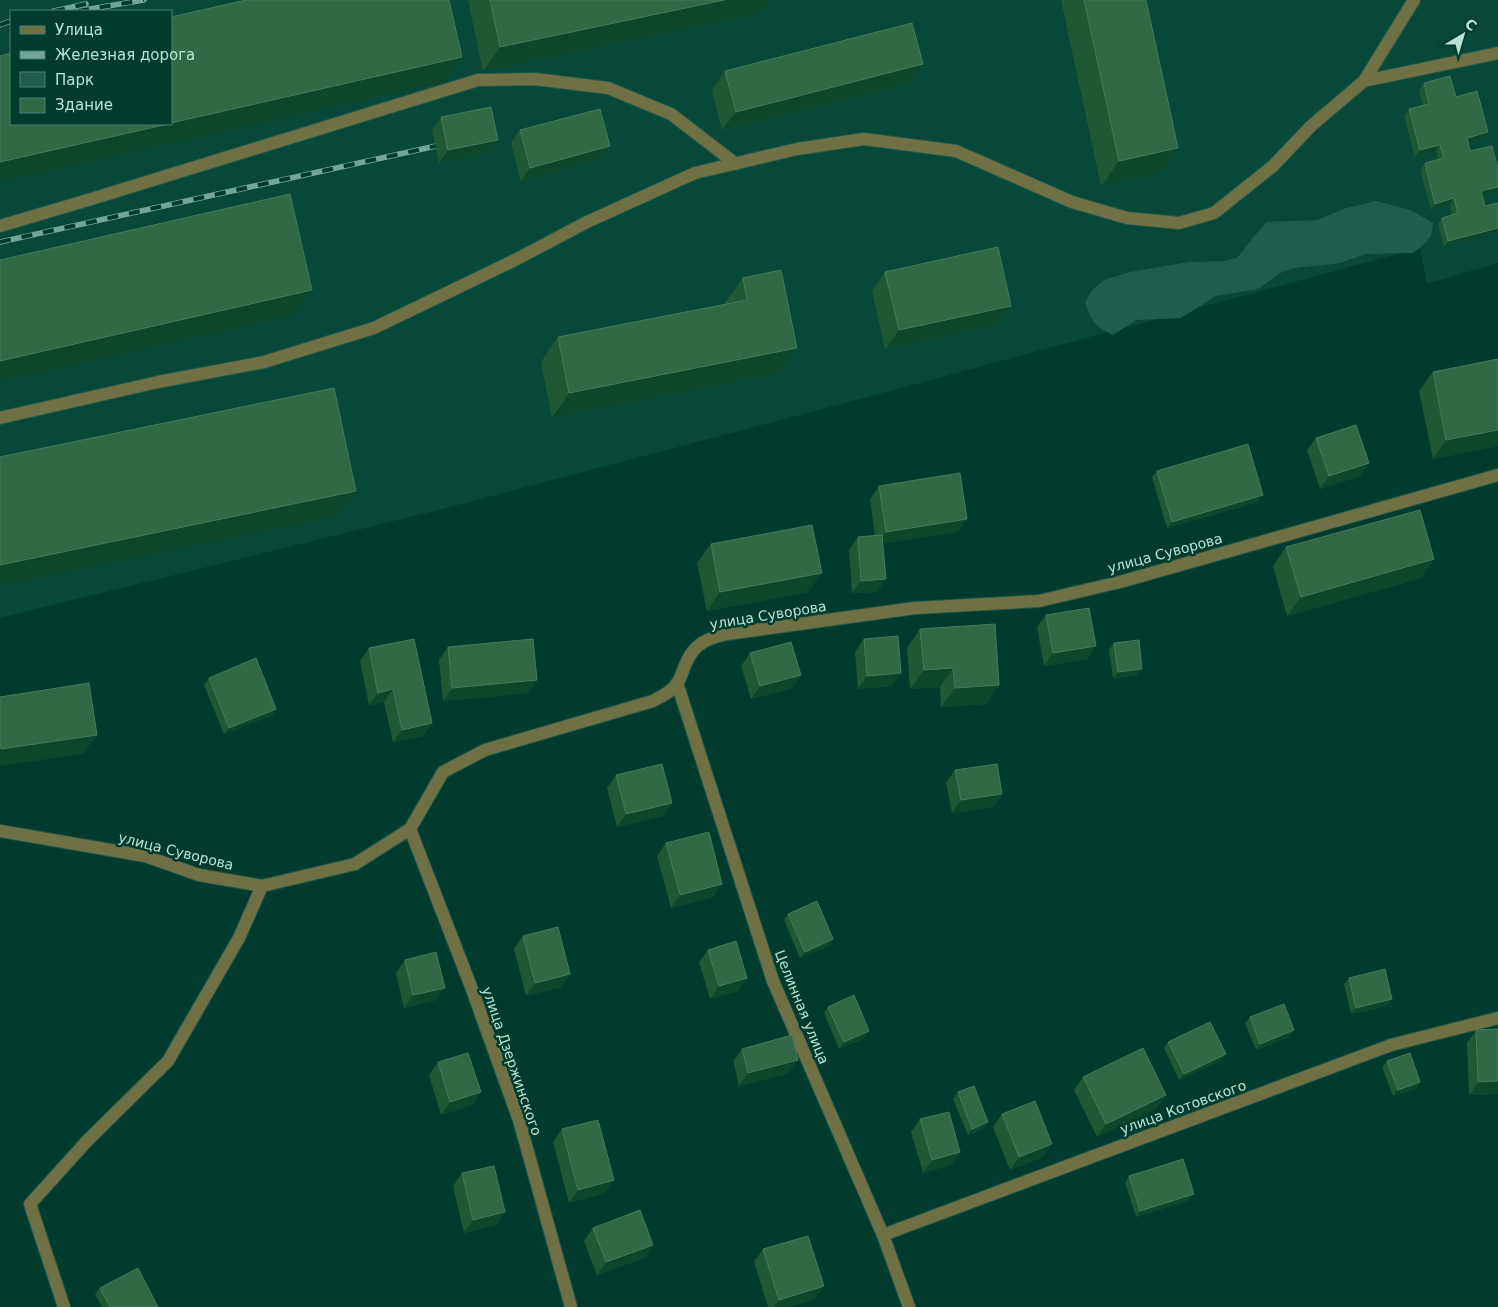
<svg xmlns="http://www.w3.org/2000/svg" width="1498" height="1307" font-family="'DejaVu Sans',sans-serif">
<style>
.built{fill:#074839;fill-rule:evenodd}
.green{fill:#215d4c}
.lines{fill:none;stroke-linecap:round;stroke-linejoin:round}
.minor-casing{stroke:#21594b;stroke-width:14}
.minor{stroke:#6f7144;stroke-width:12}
.rail-casing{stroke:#73a696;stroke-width:5.5}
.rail{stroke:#003b2d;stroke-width:4;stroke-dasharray:11;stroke-linecap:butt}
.wall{fill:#205835}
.shaded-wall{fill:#0d462b}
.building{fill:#316846;stroke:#467b5c}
.labels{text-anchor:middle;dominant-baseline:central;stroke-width:5;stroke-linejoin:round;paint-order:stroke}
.street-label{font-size:14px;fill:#b7e4d3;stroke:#003b2d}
</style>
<rect width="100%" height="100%" fill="#003b2d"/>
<path class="built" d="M0,0H1498V263L1427,284L1420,248L853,401L439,510L0,618ZM11,11H171V124H11Z"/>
<path class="green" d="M1376,201L1410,210L1433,223L1431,236L1420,248L1413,253L1366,254L1340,263L1295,268L1282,272L1258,289L1216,296L1181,318L1136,320L1113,335C1094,326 1092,322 1085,302L1093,289L1104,280L1130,272L1189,262L1224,261L1237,258L1266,222L1317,220L1346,208Z"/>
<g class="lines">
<g class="minor-casing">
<g id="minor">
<path d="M1364,81L1414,0"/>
<path d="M0,226L88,200L478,80L535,79L608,88L671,114L736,164"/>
<path d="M0,418L158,382L264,362L374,328L513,261L587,222L695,173L797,149L864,139L956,151L1072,202L1127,218L1179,223L1214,213L1273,166L1311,126L1364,81L1498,53"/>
<path d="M677,683L773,981L883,1235L909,1307"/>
<path d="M410,829L470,984L519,1120L571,1307"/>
<path d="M0,831L145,856L199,875L262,886L355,864L410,829L443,772L485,750L653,701C662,696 672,692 678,682C682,676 683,668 687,661C695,643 709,638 727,634L915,608L1039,601L1120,582L1498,475"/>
<path d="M883,1235L1391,1045L1498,1018"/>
<path d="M64,1307L30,1204L87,1141L168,1061L239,938L262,886"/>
</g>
</g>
<use href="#minor" class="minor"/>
<g class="rail-casing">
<g id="rail">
<path d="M54,11L86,4"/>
<path d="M78,11L144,0"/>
<path d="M0,25L11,21"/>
<path d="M0,242L436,146"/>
</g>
</g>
<use href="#rail" class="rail"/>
</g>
<g class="wall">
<path d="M468,0H769L759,14L483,71Z"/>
<path d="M1061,0H1146L1178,148L1161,173L1101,186Z"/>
<path d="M923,64L910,83L722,130L712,90L725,71Z"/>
<path d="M1424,83L1456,97L1483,139L1468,143L1470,151L1498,169V192L1482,196L1444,247L1438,224L1442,218L1452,215L1450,205L1431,210L1420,170L1425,163L1438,160L1436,151L1415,157L1404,116L1409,109L1423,106L1419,90Z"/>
<path d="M441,117L498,140L489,153L439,163L432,130Z"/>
<path d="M520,130L601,159L521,181L511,143Z"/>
<path d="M885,272L1011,306L997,325L885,349L872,291Z"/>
<path d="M743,278L780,373L552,418L541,362L558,337L726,304L725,303Z"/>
<path d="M1433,372L1498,446L1433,459L1419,391Z"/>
<path d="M1316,438L1369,463L1360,476L1320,489L1307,450Z"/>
<path d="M1157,471L1258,502L1167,528L1152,477Z"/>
<path d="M879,486L958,532L883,543L877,592L852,593L849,550L858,537L875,536L870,499Z"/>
<path d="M711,544L808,592L707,611L697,563Z"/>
<path d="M1286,547L1421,578L1287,616L1273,566Z"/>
<path d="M1046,615L1087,659L1044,666L1037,627Z"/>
<path d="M920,629L999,685L986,704L941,707L940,687L910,689L907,648Z"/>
<path d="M864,639L892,686L858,689L855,652Z"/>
<path d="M1114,643L1138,675L1113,678L1109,650Z"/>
<path d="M448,647L537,680L528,693L443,701L439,660Z"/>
<path d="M369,648L432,723L423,736L393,742L384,702L369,705L360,661Z"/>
<path d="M750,653L801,675L792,688L751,699L741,666Z"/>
<path d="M209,678L276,709L272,715L224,734L204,685Z"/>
<path d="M955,770L1002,794L993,807L952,813L946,783Z"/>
<path d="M616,775L663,816L617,827L607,788Z"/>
<path d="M666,843L722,884L713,897L671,908L657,856Z"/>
<path d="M788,914L833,939L829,946L800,958L784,920Z"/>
<path d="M523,936L570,974L561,987L526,996L514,949Z"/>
<path d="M708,950L747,978L738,991L710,999L699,962Z"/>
<path d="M405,960L436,1000L404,1008L396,973Z"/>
<path d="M1349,978L1392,999L1387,1006L1351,1014L1344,984Z"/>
<path d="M828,1007L869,1031L865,1038L839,1049L824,1013Z"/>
<path d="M1250,1017L1290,1037L1256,1050L1245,1023Z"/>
<path d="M1498,1029V1094L1469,1095L1467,1043L1476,1030Z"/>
<path d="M1168,1042L1221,1060L1179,1080L1164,1048Z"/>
<path d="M742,1049L789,1073L739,1086L733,1061Z"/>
<path d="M1387,1061L1420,1082L1416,1089L1393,1096L1382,1067Z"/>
<path d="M438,1062L472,1105L441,1115L429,1075Z"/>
<path d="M1083,1077L1157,1108L1097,1137L1074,1090Z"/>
<path d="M958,1092L984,1128L968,1135L953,1099Z"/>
<path d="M1002,1114L1043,1157L1010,1170L993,1127Z"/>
<path d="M920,1119L960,1152L951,1165L923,1173L911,1132Z"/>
<path d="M562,1129L614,1180L605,1193L569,1203L553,1142Z"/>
<path d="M462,1173L505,1212L496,1225L464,1233L453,1186Z"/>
<path d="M1129,1176L1190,1200L1136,1217L1125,1183Z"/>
<path d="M593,1228L653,1245L644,1258L597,1275L584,1241Z"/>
<path d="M763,1249L815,1299L789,1307H768L754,1262Z"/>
<path d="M100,1288L158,1307H102L95,1294Z"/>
</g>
<g class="shaded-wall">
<path d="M724,0H769L759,14L483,71L500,47Z"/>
<path d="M462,57L445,82L0,182V162L168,124H171V123Z"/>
<path d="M923,64L910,83L722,130L736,112Z"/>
<path d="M1488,132L1483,139L1462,144L1467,138Z"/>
<path d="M498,140L489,153L439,163L448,150Z"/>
<path d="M1440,145L1436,151L1415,157L1420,150Z"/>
<path d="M610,146L601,159L521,181L530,168Z"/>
<path d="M1178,148L1161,173L1101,186L1119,161Z"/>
<path d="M1498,187V192L1476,198L1481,191Z"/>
<path d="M1454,198L1450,205L1431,210L1435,204Z"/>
<path d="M1498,228V233L1444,247L1448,241Z"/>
<path d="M312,290L295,315L0,382V361Z"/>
<path d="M1011,306L997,325L885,349L899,330Z"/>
<path d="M797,348L780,373L552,418L569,393Z"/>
<path d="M1498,430V446L1433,459L1446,440Z"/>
<path d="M1369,463L1360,476L1320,489L1329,476Z"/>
<path d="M356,491L339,516L0,586V565Z"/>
<path d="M1263,495L1258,502L1167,528L1172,522Z"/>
<path d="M967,519L958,532L877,544L886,532Z"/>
<path d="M1434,559L1421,578L1287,616L1301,597Z"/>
<path d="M822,573L808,592L707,611L720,592Z"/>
<path d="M886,579L877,592L852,593L861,581Z"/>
<path d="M1096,646L1087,659L1044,666L1053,653Z"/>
<path d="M953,668L940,687L910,689L924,670Z"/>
<path d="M1142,669L1138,675L1113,678L1118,672Z"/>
<path d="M901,673L892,686L858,689L867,676Z"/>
<path d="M801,675L792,688L751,699L760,686Z"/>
<path d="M537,680L528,693L443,701L452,688Z"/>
<path d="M999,685L986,704L941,707L955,688Z"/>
<path d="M393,689L384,702L369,705L378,693Z"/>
<path d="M276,709L272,715L224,734L229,728Z"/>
<path d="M432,723L423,736L393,742L402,730Z"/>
<path d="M97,735L83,754L0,766V751L1,749Z"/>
<path d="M1002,794L993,807L952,813L961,800Z"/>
<path d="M672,803L663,816L617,827L626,814Z"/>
<path d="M722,884L713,897L671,908L680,895Z"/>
<path d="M833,939L829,946L800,958L805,952Z"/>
<path d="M570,974L561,987L526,996L535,983Z"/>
<path d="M747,978L738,991L710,999L719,986Z"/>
<path d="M445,988L436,1000L404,1008L413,995Z"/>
<path d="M1392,999L1387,1006L1351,1014L1356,1008Z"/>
<path d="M1294,1030L1290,1037L1256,1050L1260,1044Z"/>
<path d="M869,1031L865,1038L839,1049L844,1042Z"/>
<path d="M1226,1054L1221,1060L1179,1080L1184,1074Z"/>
<path d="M798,1060L789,1073L739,1086L748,1073Z"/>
<path d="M1498,1081V1094L1469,1095L1478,1082Z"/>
<path d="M1420,1082L1416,1089L1393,1096L1398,1090Z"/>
<path d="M481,1092L472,1105L441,1115L450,1102Z"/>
<path d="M1166,1095L1157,1108L1097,1137L1106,1124Z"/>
<path d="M988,1122L984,1128L968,1135L972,1129Z"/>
<path d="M1052,1144L1043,1157L1010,1170L1019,1157Z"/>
<path d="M960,1152L951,1165L923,1173L932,1160Z"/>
<path d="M614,1180L605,1193L569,1203L578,1190Z"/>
<path d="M1194,1194L1190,1200L1136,1217L1140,1211Z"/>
<path d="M505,1212L496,1225L464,1233L473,1220Z"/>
<path d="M653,1245L644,1258L597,1275L606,1262Z"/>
<path d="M824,1286L815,1299L789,1307H774L779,1300Z"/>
</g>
<g class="building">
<path d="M246,0H449L462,57L171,123V17Z"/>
<path d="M490,0H724L500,47Z"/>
<path d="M1084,0H1146L1178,148L1119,161Z"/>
<path d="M912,23L923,64L736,112L725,71Z"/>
<path d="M11,53V124H168L0,162V56Z"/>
<path d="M1450,76L1456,97L1477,91L1488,132L1467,138L1470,151L1492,146L1498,169V187L1481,191L1485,206L1498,203V228L1448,241L1442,218L1458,213L1454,198L1435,204L1425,163L1444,158L1440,145L1420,150L1409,109L1429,104L1424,83Z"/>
<path d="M491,107L498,140L448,150L441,117Z"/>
<path d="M600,109L610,146L530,168L520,130Z"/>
<path d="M290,194L312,290L0,361V260Z"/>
<path d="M998,247L1011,306L899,330L885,272Z"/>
<path d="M781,270L797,348L569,393L558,337L747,300L743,278Z"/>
<path d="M1498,359V430L1446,440L1433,372Z"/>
<path d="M334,388L356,491L0,565V457Z"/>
<path d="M1356,425L1369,463L1329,476L1316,438Z"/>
<path d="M1248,444L1263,495L1172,522L1157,471Z"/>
<path d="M960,473L967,519L886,532L879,486Z"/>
<path d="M1420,510L1434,559L1301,597L1286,547Z"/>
<path d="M812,525L822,573L720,592L711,544Z"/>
<path d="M882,535L886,579L861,581L858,537Z"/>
<path d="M1089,608L1096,646L1053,653L1046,615Z"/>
<path d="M995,624L999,685L955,688L953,668L924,670L920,629Z"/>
<path d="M898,636L901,673L867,676L864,639Z"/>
<path d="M414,639L432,723L402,730L393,689L378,693L369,648Z"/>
<path d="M533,639L537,680L452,688L448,647Z"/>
<path d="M1139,640L1142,669L1118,672L1114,643Z"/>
<path d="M791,642L801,675L760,686L750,653Z"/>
<path d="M256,658L276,709L229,728L209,678Z"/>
<path d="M89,683L97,735L1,749L0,739V697Z"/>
<path d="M662,764L672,803L626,814L616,775Z"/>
<path d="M997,764L1002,794L961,800L955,770Z"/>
<path d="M709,832L722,884L680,895L666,843Z"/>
<path d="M817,901L833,939L805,952L788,914Z"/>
<path d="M558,927L570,974L535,983L523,936Z"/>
<path d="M736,941L747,978L719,986L708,950Z"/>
<path d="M436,952L445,988L413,995L405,960Z"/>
<path d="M1385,969L1392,999L1356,1008L1349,978Z"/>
<path d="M854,995L869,1031L844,1042L828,1007Z"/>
<path d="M1284,1004L1294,1030L1260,1044L1250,1017Z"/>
<path d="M1210,1022L1226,1054L1184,1074L1168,1042Z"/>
<path d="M1498,1029V1081L1478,1082L1476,1030Z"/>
<path d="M792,1035L798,1060L748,1073L742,1049Z"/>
<path d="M1143,1048L1166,1095L1106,1124L1083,1077Z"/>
<path d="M468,1053L481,1092L450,1102L438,1062Z"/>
<path d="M1410,1053L1420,1082L1398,1090L1387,1061Z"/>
<path d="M974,1086L988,1122L972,1129L958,1092Z"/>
<path d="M1035,1101L1052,1144L1019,1157L1002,1114Z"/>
<path d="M949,1112L960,1152L932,1160L920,1119Z"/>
<path d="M598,1120L614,1180L578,1190L562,1129Z"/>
<path d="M1183,1159L1194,1194L1140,1211L1129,1176Z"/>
<path d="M494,1166L505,1212L473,1220L462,1173Z"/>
<path d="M640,1210L653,1245L606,1262L593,1228Z"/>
<path d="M808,1236L824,1286L779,1300L763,1249Z"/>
<path d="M138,1268L158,1307H110L100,1288Z"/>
</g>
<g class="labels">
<g class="street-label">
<text transform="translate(1165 553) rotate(-15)">улица Суворова</text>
<text transform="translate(768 615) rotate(-9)">улица Суворова</text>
<text transform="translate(176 851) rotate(14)">улица Суворова</text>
<text transform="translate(802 1007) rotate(68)">Целинная улица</text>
<text transform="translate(512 1061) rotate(71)">улица Дзержинского</text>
<text transform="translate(1183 1107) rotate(-20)">улица Котовского</text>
</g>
</g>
<rect x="10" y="10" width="162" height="115" fill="#003b2d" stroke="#497f6f"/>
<rect x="20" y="26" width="25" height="8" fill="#6f7144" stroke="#497f6f"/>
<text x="55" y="35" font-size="15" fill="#b7e4d3">Улица</text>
<rect x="20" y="51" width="25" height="8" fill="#73a696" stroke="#497f6f"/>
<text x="55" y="60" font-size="15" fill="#b7e4d3">Железная дорога</text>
<rect x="20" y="72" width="25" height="15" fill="#215d4c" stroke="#497f6f"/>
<text x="55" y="85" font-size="15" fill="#b7e4d3">Парк</text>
<rect x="20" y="98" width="25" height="15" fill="#316846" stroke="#497f6f"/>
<text x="55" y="110" font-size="15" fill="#b7e4d3">Здание</text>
<g transform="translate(1463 35) rotate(38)" stroke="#003b2d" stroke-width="4" paint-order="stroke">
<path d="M0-4L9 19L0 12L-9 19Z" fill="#b7e4d3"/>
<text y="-8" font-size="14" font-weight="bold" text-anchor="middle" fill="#b7e4d3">С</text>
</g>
</svg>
